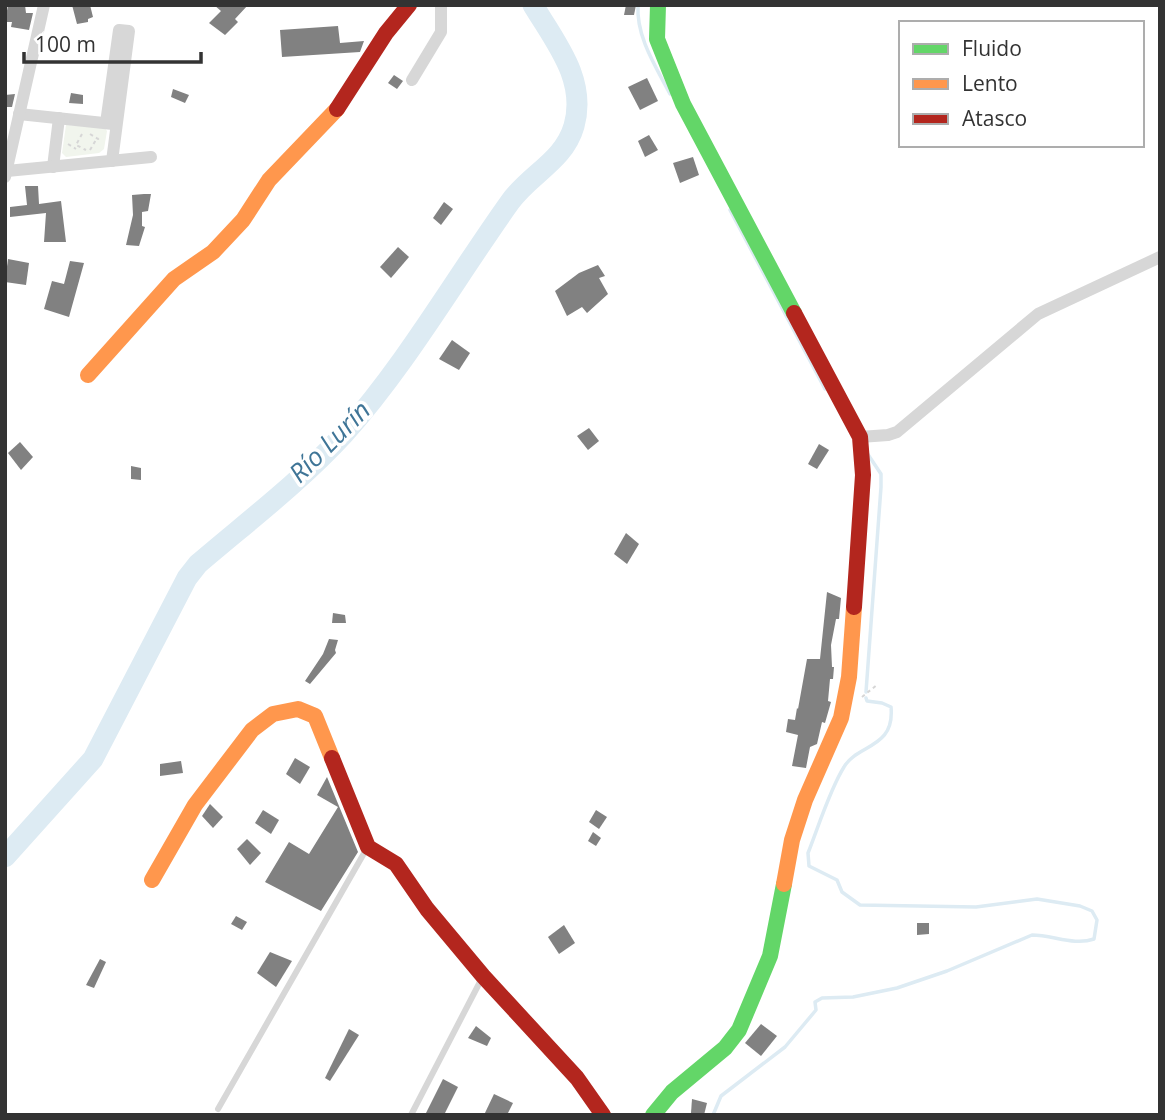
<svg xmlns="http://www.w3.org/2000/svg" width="1165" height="1120" font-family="'Open Sans',sans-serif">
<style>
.green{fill:#f1f5ed}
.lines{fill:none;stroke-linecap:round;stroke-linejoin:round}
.stream{stroke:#ddebf3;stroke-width:3.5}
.river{stroke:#ddebf3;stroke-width:21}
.building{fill:#818181}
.path{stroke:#d6d6d6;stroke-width:2;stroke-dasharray:3.5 3.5;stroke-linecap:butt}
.lane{stroke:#d7d7d7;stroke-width:6}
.street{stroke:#d7d7d7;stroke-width:12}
.fast{stroke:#63d668;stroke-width:16}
.slow{stroke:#ff974d;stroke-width:16}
.jam{stroke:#b3261e;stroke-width:16}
.labels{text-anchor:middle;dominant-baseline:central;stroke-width:7;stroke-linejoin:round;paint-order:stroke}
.water-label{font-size:26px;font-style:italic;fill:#3f7597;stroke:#fff}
</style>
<rect width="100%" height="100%" fill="#fff"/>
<path class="green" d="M66,125L104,127L107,131L104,149L99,153L66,157L62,153Z"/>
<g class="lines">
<g class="stream">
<path d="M638,5C636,37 656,67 670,94"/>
<path d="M730,210L825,389"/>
<path d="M866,692L881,487V474L867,453"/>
<path d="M713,1115L721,1096L785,1047L816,1010L815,1002L822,998L853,997L897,988L947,971L1032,935C1053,935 1074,946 1094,939L1097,920L1092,911L1080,906L1037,899L976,907L860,905L842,892L837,880L809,866L808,853C818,828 830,789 844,767C857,744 895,749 891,707L882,703L867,701L866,698"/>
</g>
<path class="river" d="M5,857L93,759L187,578L198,564C247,522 300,482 344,434C407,363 455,279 510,202C530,174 564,161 574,126C587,80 556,43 533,5"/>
</g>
<g class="building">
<path d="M8,5H25L26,13H33L29,30L11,27L12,22H5Z"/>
<path d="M72,5H90L93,17L88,19V22L77,24Z"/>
<path d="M214,5H248L235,19L238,22L225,35L209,23L221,11Z"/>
<path d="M626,5H636L634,15H624Z"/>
<path d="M338,26L340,43L364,41L360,52L282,57L280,30Z"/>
<path d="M394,75L403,81L397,89L388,83Z"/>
<path d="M647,78L658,101L640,110L628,87Z"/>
<path d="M173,89L189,95L185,103L171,97Z"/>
<path d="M71,93L83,95V104L69,103Z"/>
<path d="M15,94L12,107H5V95Z"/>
<path d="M649,135L658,150L645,157L638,141Z"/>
<path d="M693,157L699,175L680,183L673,163Z"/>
<path d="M25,186H38L39,204L61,201L66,242H44L46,213L10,217V207L27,205Z"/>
<path d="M144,194H151L148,211L142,212V226L145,227L139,246L126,245L133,215L132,195Z"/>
<path d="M444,202L453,209L441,225L433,218Z"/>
<path d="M398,247L409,257L391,278L380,267Z"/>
<path d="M8,259L29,263L26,285L5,282Z"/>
<path d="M70,261L84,263L69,317L44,309L52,281L64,284Z"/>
<path d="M598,265L605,276L599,278L608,294L587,313L582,307L567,316L555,291L579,273Z"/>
<path d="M452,340L470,353L459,370L439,359Z"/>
<path d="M589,428L599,441L588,450L577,436Z"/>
<path d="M20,442L33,457L21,470L8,453Z"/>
<path d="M819,444L829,450L817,469L808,464Z"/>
<path d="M131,466L141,468V480L131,479Z"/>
<path d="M626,533L639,544L627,564L614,554Z"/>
<path d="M827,592L841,598L839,619H836L831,645L832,667H834L833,679H830L828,701L831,702L825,723L822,722L817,744L810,747L806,768L792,766L798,735L786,732L788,719L795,720L797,708L798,709L807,659H820Z"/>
<path d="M333,613L345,615L346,623H332Z"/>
<path d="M329,639L338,640L335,650L336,653L310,684L305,681L323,654Z"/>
<path d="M295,758L310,767L300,784L286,774Z"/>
<path d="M181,761L183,773L160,776V764Z"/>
<path d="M327,777L358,852L321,911L265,882L289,842L309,854L338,807L317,795Z"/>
<path d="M210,804L223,817L213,828L202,816Z"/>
<path d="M263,810L279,820L271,834L255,823Z"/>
<path d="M596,810L607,817L599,829L589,822Z"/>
<path d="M593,832L601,838L596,846L588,841Z"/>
<path d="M247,839L261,853L250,865L237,849Z"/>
<path d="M236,916L247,922L242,930L231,924Z"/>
<path d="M917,923H929V934L917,935Z"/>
<path d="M564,925L575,943L559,954L548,937Z"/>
<path d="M270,952L292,961L276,987L257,973Z"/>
<path d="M100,959L106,962L94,988L86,985Z"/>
<path d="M761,1024L777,1036L761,1056L745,1043Z"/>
<path d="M476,1026L491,1038L487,1046L468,1038Z"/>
<path d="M349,1029L359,1035L330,1081L325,1078Z"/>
<path d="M443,1079L458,1087L444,1115H425Z"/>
<path d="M494,1094L513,1103L507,1115H484Z"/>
<path d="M692,1099L707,1103L704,1115L691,1113Z"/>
</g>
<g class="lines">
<g class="path">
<path d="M82,134L76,145L86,150"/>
<path d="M90,134L98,139L100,137"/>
<path d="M68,144L76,149"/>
<path d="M90,150L97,138"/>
<path d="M862,697L878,684"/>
</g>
<g class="lane">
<path d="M218,1109L367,848"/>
<path d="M411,1115L482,978"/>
</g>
<g class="street">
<path d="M412,80L441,32V5"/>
<path d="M19,114L113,124"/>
<path d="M106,123L119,30L129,31L112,161"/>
<path d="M53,167L59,118"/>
<path d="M7,171L151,157"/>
<path d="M5,177L44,5"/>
<path d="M860,437L888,435L897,432L1038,314L1160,257"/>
</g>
<g class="fast">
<path d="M658,5L657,39L683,104L794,313"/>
<path d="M653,1115L672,1092L725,1048L739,1030L770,956L784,884"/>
</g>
<g class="slow">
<path d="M88,375L174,279L213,252L243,220L269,180L337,109"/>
<path d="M152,880L195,805L252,730L273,714L298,709L315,716L332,758"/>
<path d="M784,884L792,840L805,800L841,718L849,677L854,607"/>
</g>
<g class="jam">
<path d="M337,109L386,33L409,5"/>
<path d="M794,313L860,437L863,475L854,607"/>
<path d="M332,758L368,847L396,864L427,909L483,976L577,1078L603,1115"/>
</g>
</g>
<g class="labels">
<g class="water-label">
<text transform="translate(329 441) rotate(-45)">Río Lurín</text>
</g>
</g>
<rect width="1165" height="1120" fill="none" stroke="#333333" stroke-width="14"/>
<rect x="899" y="21" width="245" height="126" fill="#ffffff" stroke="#adadad" stroke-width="2"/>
<rect x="913" y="44" width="35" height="10" fill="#63d668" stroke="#adadad" stroke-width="2"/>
<text x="962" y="56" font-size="21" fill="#333333">Fluido</text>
<rect x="913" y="79" width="35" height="10" fill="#ff974d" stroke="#adadad" stroke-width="2"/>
<text x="962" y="91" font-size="21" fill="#333333">Lento</text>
<rect x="913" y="114" width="35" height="10" fill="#b3261e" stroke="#adadad" stroke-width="2"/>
<text x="962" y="126" font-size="21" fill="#333333">Atasco</text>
<path d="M24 52v10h177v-10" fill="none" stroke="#333333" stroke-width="3.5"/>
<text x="35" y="52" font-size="21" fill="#333333" stroke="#ffffff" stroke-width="5" paint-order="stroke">100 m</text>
</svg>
